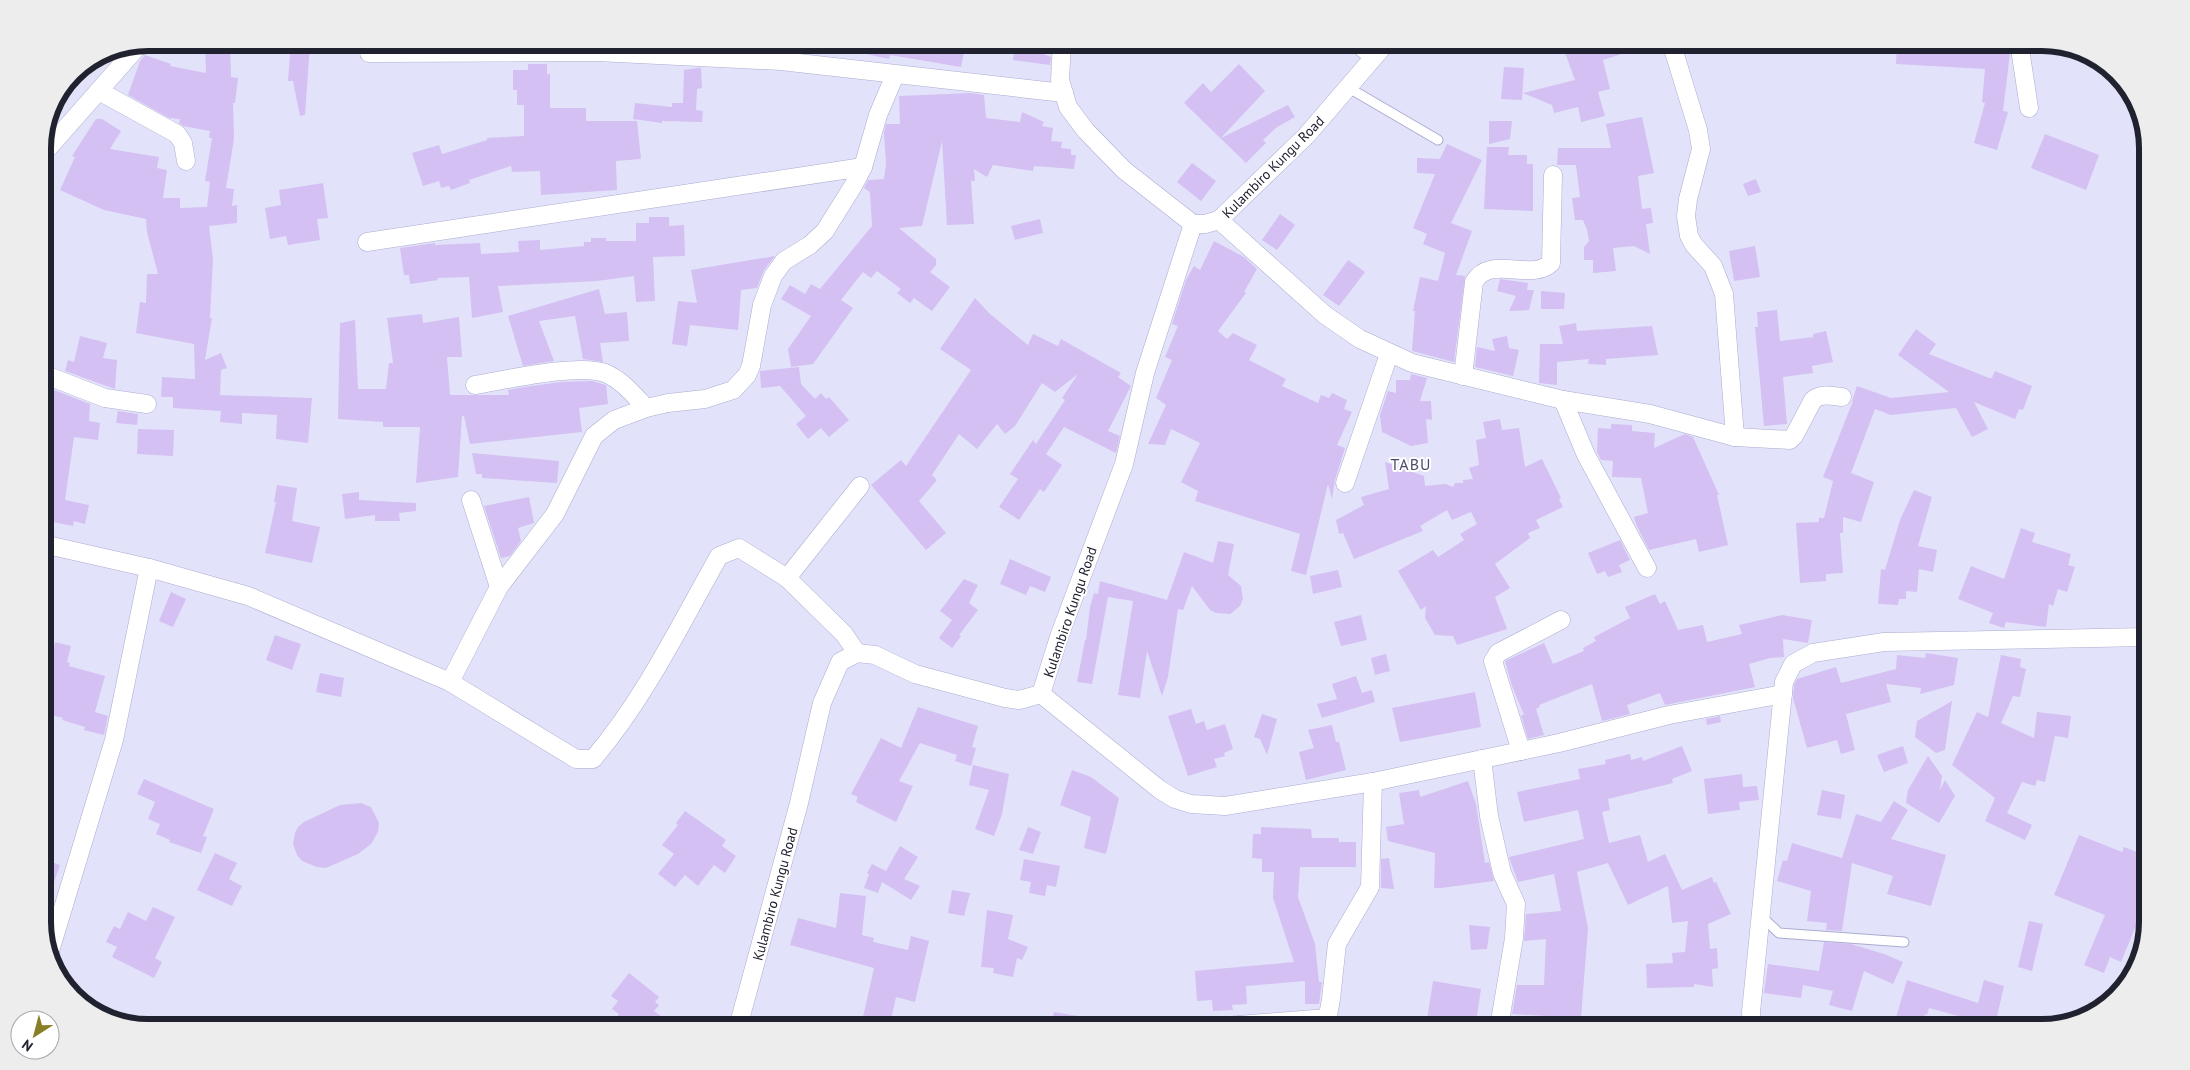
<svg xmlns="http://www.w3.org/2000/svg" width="2190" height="1070" font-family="'PT Sans',sans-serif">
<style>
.building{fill:#d4c0f2}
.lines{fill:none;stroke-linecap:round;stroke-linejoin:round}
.service-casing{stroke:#abacd0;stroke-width:11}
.minor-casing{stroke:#abacd0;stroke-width:19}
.service{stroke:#fff;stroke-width:9}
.minor{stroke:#fff;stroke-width:18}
.labels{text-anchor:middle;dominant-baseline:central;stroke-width:4;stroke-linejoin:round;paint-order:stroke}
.street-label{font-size:14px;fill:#21222f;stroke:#fff}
.quarter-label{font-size:16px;letter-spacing:1px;fill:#4b4c6b;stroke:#fff}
.rim{fill:none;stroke:#21222f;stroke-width:6}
</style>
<rect width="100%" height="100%" fill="#e2e3fa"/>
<g class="building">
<path d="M205,42H230L231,77L238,78L235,103H233L234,139L226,188L234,189L232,206L237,205V223L209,226L213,259L210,318H212L205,360L221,353L227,368L221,370L220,395L312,398L308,443L276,439L277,415L242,413V424L220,422L221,411L173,408V397H161L162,377L195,379L194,344L136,333L140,302L146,303L147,274H158L147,232L146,219L104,210L60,190L75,157L72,156L96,119H102L121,131L110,149L159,157L157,168L167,170L163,198H180V208L207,207L210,182L205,181L212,138H209L210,131L183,126L179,123L180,119L169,118L128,95L140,61L145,55L171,64L170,66L206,73Z"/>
<path d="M845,42H966L961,67L890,55L889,59L844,49Z"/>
<path d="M1561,42H1646L1647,46L1603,60L1610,89L1598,92L1605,116L1581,122L1578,107L1554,113L1552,105L1523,93L1575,80Z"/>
<path d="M1897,42H2009L2010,53L2003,111L2008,112L1997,150L1974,143L1985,103L1982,102L1985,69L1896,64Z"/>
<path d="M291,43L310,44L305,115L300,116L293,81H288Z"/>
<path d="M1015,43L1051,57L1050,65L1013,60Z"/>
<path d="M528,64H547V74H550V108H586V121H637L641,159L616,161L617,190L541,195L540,171L512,172L511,166L469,180L470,183L451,190L449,186L441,188L439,181L423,186L412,153L439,145L442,154L487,140V138L524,136V105H517V90H513V70H528Z"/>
<path d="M1239,64L1265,91L1221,138L1288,105L1295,117L1277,127L1263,140L1266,143L1246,163L1184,103L1203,83L1211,92Z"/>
<path d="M1504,67L1524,68L1522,100L1501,99Z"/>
<path d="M698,68H701L702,88L697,89L696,110L703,111L702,122L662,121V123L633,119L635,103L672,107V103H683L684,70Z"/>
<path d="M971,93L984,95L986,118L1020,122L1022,112L1044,122L1042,126L1053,128L1051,141L1062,142L1061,148L1071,149V155H1076L1074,169L1034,166L1033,171L993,165L987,177L974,169L975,181H971L974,224L947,225L942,141L922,226L899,228L936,259V265L930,272L950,287L932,311L914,298L910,303L897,293L901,289L877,271L871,278L863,272L841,300L853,308L813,364L791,367L788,349L811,316L781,299L790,285L805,294L811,284L820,289L872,226L870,192L864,188L868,180L884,179L886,164L884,133L886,124H900L899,96Z"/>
<path d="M1642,117L1654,173L1638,176L1642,209L1651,208L1653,223L1646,224L1650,254L1634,246L1613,248L1616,271L1593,273V260H1584V247L1589,241L1587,230L1583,220H1575L1572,198L1580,197L1576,165H1557L1558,148H1611L1606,124Z"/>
<path d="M1489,121H1512L1510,139L1489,144Z"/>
<path d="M2045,134L2099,155L2086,190L2031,168Z"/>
<path d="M1447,144L1482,160L1451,223L1472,231L1456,275L1465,276L1454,362L1412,351L1415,311H1413L1420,277L1438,281L1445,253L1423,244L1427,234L1413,228L1435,174L1417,173V158L1440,159Z"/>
<path d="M1487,147H1509L1508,155H1527V164H1533V211L1484,209Z"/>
<path d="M1192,163L1216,181L1201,201L1177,182Z"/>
<path d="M1756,179L1761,192L1748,196L1743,184Z"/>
<path d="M323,183L328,218L317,219L320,240L288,245L286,236L270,239L265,208L281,205L279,190Z"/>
<path d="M1280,214L1295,225L1277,250L1262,240Z"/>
<path d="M649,217H669V226L684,225L685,256L653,257L655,301L636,302L634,276L597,281L498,286L503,312L472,318L469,277L437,278L438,280L410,284L409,275H404L400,248L435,243V245L480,243L481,254L519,252L518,241L540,240V250L584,246V242H591V238H606V241H636V223H649Z"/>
<path d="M1040,219L1043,233L1015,240L1011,226Z"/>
<path d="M1214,241L1244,257L1257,269L1244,292L1246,293L1218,331L1227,339L1233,333L1257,345L1249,360L1286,379L1282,386L1318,403L1321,395L1329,398L1332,393L1347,400L1344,409L1352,412L1337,445L1345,448L1335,480L1332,499L1328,484L1306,575L1291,571L1300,534L1195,501L1198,491L1181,482L1200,443L1171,429L1165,445L1148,444L1166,405L1156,398L1172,360L1165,357L1178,326L1172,324L1186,280L1194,266L1200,270Z"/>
<path d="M1755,246L1760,277L1734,281L1729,251Z"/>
<path d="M775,256L764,270L757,288L741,290L738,330L690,325L687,346L672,344L678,301L697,303L691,270Z"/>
<path d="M1348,260L1365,272L1339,306L1323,295Z"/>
<path d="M1500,279L1528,283L1527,290H1534L1529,310L1509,311L1516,296L1497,291Z"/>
<path d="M599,289L605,314L627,312L629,341L600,343L603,362L583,359L575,316L539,321L554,361L523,366L508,316Z"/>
<path d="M1541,291L1565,293L1564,309H1541Z"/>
<path d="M975,298L990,314L1028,345L1033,334L1058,346L1061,339L1121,373L1118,377L1131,386L1108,431L1120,436L1116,453L1064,427L1046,454L1062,465L1044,492L1040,489L1019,520L999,507L1018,479L1010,474L1033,440L1036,444L1065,400L1062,398L1078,374L1055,392L1042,383L1015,426L1005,434L997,424L977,449L959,434L932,475L937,480L919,501L946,533L926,550L871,485L901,460L906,466L971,370L940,349Z"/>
<path d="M1777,310L1780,341L1813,337V334L1826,331L1833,362L1812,366L1813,373L1783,377L1787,424L1764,426L1755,327H1758L1757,312Z"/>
<path d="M422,314L423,323L459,317L462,357H447L450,395H509L508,390L524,387L561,382L592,381L606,385L608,404L579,408L582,432L470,444L464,416H462L458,477L416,483L420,427H383V422L338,419L340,323L355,320L358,389H386L389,363H393L387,318Z"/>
<path d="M1576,323L1577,331L1652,326L1658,355L1606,359V365L1588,364L1589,359L1557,362V385L1539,383L1540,344H1563L1559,326Z"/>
<path d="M1916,329L1936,344L1929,354L1989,378H1992L1995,371L2032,386L2023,410L2019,409L2015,419L1974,402L1988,429L1972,437L1956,408L1891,415L1875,409L1851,473L1874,482L1861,522L1843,517V533H1840L1843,573L1826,574V581L1800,583L1796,523L1819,522V518H1824L1833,481L1823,477L1853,401H1852L1857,386L1891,398L1949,392L1898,355Z"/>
<path d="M80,336L107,343L103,358L117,360L115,389L65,371L68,360L74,362Z"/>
<path d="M1507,336L1509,348L1519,350L1513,376L1475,367L1477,347L1495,351L1492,339Z"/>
<path d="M799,367L801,384L815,399L821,393L826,399L829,397L849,420L829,437L821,428L808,439L796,424L806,416L780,386L761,388L760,371Z"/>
<path d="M1411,374L1427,378L1420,401H1431L1432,420L1426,419L1428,443L1411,446L1382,432L1380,415L1388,391L1396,393V380H1410Z"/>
<path d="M43,387L49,388L90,404L89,421L100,423L98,440L74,437L65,500L89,505L85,524L74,521L73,526L43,520V494L48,457L43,456Z"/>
<path d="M118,411L138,414L137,425L116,423Z"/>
<path d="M1500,419L1502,430L1519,428L1525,467L1542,459L1561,498L1559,499L1563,507L1536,520L1540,528L1528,533L1530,538L1495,564L1510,588L1495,597L1507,629L1457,645L1453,636L1435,635L1425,618L1426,606L1421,610L1398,571L1433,550L1438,557L1464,540L1460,534L1477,524L1471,512L1452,520L1447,510L1420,526L1423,531L1354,559L1343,533L1339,534L1336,520L1364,505L1361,497L1389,489L1385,462L1424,476L1425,486L1446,484L1453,487L1455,483H1463V480L1473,479L1469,468L1479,465L1476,440L1486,438L1483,422Z"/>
<path d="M1611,424L1632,425V431L1655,433L1654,448L1685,434L1693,437L1719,495H1717L1728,545L1699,552L1696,539L1649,550L1636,524L1634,517L1648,513L1641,478L1612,477L1613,461L1601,460L1597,452L1598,428L1611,429Z"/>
<path d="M138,429L174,430L173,456L137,454Z"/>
<path d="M472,453L559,461L557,483L482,478V474H476Z"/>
<path d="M277,485L297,488L292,521L320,527L312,563L265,553L276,502H274Z"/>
<path d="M1914,490L1932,497L1918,546L1937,550L1933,572L1919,569L1917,592L1906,591V599H1899L1898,605L1878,604L1881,569L1885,570L1900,520Z"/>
<path d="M359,492V500L416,503V511L399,513L400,521H375V515L345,519L342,494Z"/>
<path d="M529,497L534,523L518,528L521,541L510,556L501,558L484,506Z"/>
<path d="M2021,528L2035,533L2032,542L2071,554L2068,565L2075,567L2067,592L2058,589L2053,606L2049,604L2046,627L2006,622L2004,628L1989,623L1993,613L1958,599L1971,566L2004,579Z"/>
<path d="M1620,540L1630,560L1619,565L1622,572L1608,577L1605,571L1597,574L1588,553Z"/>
<path d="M1218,541L1234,544L1228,575L1241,586L1243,599L1240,606L1230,614L1216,613L1210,610L1192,586L1183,610L1178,609L1168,677L1162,696L1147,651L1140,698L1118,695L1133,601L1108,597L1092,684L1077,682L1085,640H1086L1090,607L1094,593L1098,594L1100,581L1167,600L1184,552L1213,563Z"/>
<path d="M1010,559L1051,577L1045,592L1030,586L1026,595L1000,584Z"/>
<path d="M1338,570L1342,587L1313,594L1310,576Z"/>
<path d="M964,579L978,585L969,603L978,610L959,635L961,636L952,648L939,638L952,620L940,611Z"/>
<path d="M171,592L186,599L173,627L159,621Z"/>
<path d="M1655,594L1660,604L1665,601L1678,630L1703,625L1707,642L1742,634L1739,625L1782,615L1812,620L1808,643L1783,639L1784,657L1770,658L1749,664L1755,687L1665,705L1660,693L1627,705L1630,714L1602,721L1592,684L1539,705L1540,707L1536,709L1544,735L1528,739L1521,715H1524L1512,686L1505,661L1544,643L1553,664L1584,651L1583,648L1596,641L1594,637L1630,618L1625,607Z"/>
<path d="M1361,615L1367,640L1341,646L1334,622Z"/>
<path d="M275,635L301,644L292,670L266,660Z"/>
<path d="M55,642L71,646L67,662L70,663L69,666L105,676L95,712L108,716L104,735L84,730L85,727L62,720L63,718L43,713V656L52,658Z"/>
<path d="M1926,653L1958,658L1954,685L1920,694L1921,688L1886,684L1891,702L1846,714L1855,750L1841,754L1837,740L1807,748L1793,698L1794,685L1797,679L1836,667L1841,683L1896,669L1897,655L1925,658Z"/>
<path d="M1386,654L1390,671L1375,675L1371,658Z"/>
<path d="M2001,655L2021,659L2020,667L2026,669L2020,697L2013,696L2001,723L2034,738L2037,712L2071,716L2068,738L2055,736L2045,782L2037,780L2035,786L2022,782L2007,813L2032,825L2025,840L1985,821L1995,798L1952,765L1977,712L1988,717Z"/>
<path d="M320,673L344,678L341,697L316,692Z"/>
<path d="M1356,676L1362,693L1372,690L1375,702L1322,718L1317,704L1337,699L1332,684Z"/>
<path d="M1475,692L1481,727L1400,742L1392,708Z"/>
<path d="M1952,701L1945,750L1936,753L1915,737L1917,721Z"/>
<path d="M918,707L978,726L972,747L976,748L971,766L955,761L957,755L920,743L899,781L913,786L896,822L856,802L858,797L851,794L881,738L901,748Z"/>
<path d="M1191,709L1196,724L1204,721L1207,730L1225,724L1233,749L1224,753L1225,756L1214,759L1217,767L1188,776L1168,716Z"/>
<path d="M1262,714L1277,719L1267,755L1260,739L1254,737Z"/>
<path d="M1720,716L1721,722L1707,725L1706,719Z"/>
<path d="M1332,725L1336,742H1339L1346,770L1306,780L1299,752L1314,748L1308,730Z"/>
<path d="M1682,746L1692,771L1672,779L1673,783L1608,799L1610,810L1602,812L1609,843L1640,835L1648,862L1665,854L1682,890L1712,877L1714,883L1716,882L1731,914L1708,924L1710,949L1717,948L1718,968L1712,969L1713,987L1694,984V987L1647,988L1646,964L1673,963L1672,953L1685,952L1688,921L1672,923L1668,886L1628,905L1608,863L1577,872L1588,928L1581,1018L1512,1014L1517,985H1544L1546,939L1524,941L1526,914L1561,911L1554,874L1518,882L1509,857L1584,839L1578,810L1524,822L1517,792L1580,779L1578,769L1606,764L1605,760L1630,754L1631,760L1642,757L1643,761Z"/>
<path d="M1903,746L1908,763L1884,772L1877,755Z"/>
<path d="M1928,756L1942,776L1940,790L1945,780L1955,796L1939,823L1906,803L1908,790Z"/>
<path d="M973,765L1009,774L1002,814L994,836L975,829L989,790L969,785Z"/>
<path d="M1072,770L1091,777L1119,798L1106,854L1084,848L1091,817L1060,805Z"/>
<path d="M1742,774L1743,787L1757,786L1759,800L1739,802L1740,810L1708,814L1704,779Z"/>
<path d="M144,779L214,809L203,836L207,837L201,853L169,842L170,840L156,834L160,824L148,819L155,802L137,794Z"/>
<path d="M1468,781L1476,804L1485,863L1489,862L1494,881L1441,888H1434L1435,853L1388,841L1386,827L1404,824L1399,793L1419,790L1420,797Z"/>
<path d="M1822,790L1845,795L1841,819L1817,815Z"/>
<path d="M1894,801L1908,810L1891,839L1946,855L1931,906L1887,894L1893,876L1852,863L1842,931L1826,930L1827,923L1807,921L1811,891L1777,881L1783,860L1787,861L1792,843L1842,858L1856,814L1881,822Z"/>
<path d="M361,803L371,807L379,823L378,832L371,844L358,854L326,868L317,867L302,861L297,855L293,844L295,833L298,827L304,822L340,805Z"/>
<path d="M685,811L726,840L722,846L736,856L725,873L714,865L698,886L685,875L675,887L658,874L674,854L662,845L678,825L676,823Z"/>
<path d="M1028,827L1041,832L1033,854L1019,850Z"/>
<path d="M1261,827L1311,829L1312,838H1339V842H1356V867H1300L1298,897L1315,944L1319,982H1322L1319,1004H1305V981L1246,986L1247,1004L1232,1005L1233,1010L1213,1011L1212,1000L1197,1001L1195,971L1294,962L1273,898L1274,872H1262V859L1252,858L1253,834H1261Z"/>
<path d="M2079,835L2122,852L2124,847L2147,856L2139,874L2143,876L2136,893L2147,899L2121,962L2110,957L2104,973L2084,965L2105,915L2054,895Z"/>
<path d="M900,846L918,857L904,879L920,886L911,900L882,882L878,893L864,888L869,874L867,873L872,864L886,871Z"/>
<path d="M215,853L237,863L229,879L242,886L232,906L197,890Z"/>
<path d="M1389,858L1394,889L1381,888V859Z"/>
<path d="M43,859L60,865L45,908H43Z"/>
<path d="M1024,859L1060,866L1056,887L1047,885L1045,896L1029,893L1031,882L1020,880Z"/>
<path d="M952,890L970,893L964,916L948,913Z"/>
<path d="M840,893L866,896L862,935L874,938L873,942L908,950L911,936L929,941L915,1002L896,997L889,1028L861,1026L874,968L790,945L798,918L836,928Z"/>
<path d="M153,907L175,917L155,958L162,962L154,978L112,957L117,947L106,942L114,926L120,929L128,912L146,921Z"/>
<path d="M987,910L1013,915L1008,939L1028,947L1022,960L1017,958L1013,977L993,973L994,968L981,967Z"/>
<path d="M2029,921L2043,924L2032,971L2018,967Z"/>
<path d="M1469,925L1490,927L1487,949L1471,950Z"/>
<path d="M1824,942L1851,944L1884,954L1903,962L1893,984L1864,971L1852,1011L1829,1005L1833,991L1803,985L1801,998L1764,993L1768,964L1819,971Z"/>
<path d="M629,973L659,997L655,1002L659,1005L654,1011L662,1017L654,1028H609L619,1014L612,1009L618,1001L611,996Z"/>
<path d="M1907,980L1978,1003L1984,980L2004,986L1995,1026L1929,1008L1927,1015L1925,1014L1921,1028H1893Z"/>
<path d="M1433,981L1481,989L1475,1028L1427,1020Z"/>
<path d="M1054,1012L1096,1019L1095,1028H1051Z"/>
</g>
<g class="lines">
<g class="service-casing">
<g id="service">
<path d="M1349,88L1438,140"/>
<path d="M1761,916L1779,933L1904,942"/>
</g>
</g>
<g class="minor-casing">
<g id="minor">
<path d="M1062,42L1060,80L1068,107L1086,131L1124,170L1193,224"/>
<path d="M1355,42L1374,57"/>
<path d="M1671,42L1698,130L1701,149L1688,199L1686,216L1689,236L1694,245L1713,266L1724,294L1735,437"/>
<path d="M2019,42L2029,108"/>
<path d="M369,53L597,52L781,61L1064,93"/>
<path d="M99,91L177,134L183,143L186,161"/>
<path d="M43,154L140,44"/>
<path d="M1219,220L1325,315L1360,339L1412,363L1563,400L1650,414L1735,437L1790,440L1794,436L1813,400C1822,393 1832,396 1842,397"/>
<path d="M1193,224H1205L1219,220L1306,136L1387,42"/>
<path d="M367,242L863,167"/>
<path d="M43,374L105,398L147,404"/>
<path d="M1463,376L1474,282C1490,254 1532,282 1551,263L1553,175"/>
<path d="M475,385C506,380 578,363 605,373C622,380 634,395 646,408"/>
<path d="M1563,400L1586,455L1647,568"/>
<path d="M1345,483L1389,354"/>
<path d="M471,500L499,587"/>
<path d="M43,544L149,568L248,596L450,682L499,587L555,514L594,436L614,420L646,408L668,403L705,399L733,390L747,375L751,366L762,305L773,276L784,261L810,245L825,231L853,186L863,167L878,115L895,75"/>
<path d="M857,653L844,634L787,578L860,486"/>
<path d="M450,682L576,759H593C645,698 680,625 719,556L739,548L787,578"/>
<path d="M1041,694L1159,789L1175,799L1191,804L1225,806L1373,782L1559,743L1669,715L1783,694"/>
<path d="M1521,751L1493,661L1498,653L1561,620"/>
<path d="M1482,759L1489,816L1502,873L1516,904L1514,938L1499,1027"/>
<path d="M50,951L114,740L149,568"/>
<path d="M738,1027L799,803L822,703L840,662L857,653L875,655L915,674L1005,698L1019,700L1041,694L1060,634L1124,464L1145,373L1193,224"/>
<path d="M1214,1027L1327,1018"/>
<path d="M1326,1027L1331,999L1337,944L1370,887L1373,782"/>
<path d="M1752,1027L1751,1012L1784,682L1793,664L1813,653L1884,642L2147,637"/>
</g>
</g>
<use href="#service" class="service"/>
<use href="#minor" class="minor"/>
</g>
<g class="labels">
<g class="street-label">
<text transform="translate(1273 167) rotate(-45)">Kulambiro Kungu Road</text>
<text transform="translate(1070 612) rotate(-71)">Kulambiro Kungu Road</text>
<text transform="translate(775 894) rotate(-75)">Kulambiro Kungu Road</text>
</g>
<g class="quarter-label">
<text x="1411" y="464">TABU</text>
</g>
</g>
<path d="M0 0H2190V1070H0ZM148 51H2042A97 97 0 0 1 2139 148V922A97 97 0 0 1 2042 1019H148A97 97 0 0 1 51 922V148A97 97 0 0 1 148 51Z" fill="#ededee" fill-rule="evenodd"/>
<path class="rim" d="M148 51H2042A97 97 0 0 1 2139 148V922A97 97 0 0 1 2042 1019H148A97 97 0 0 1 51 922V148A97 97 0 0 1 148 51Z"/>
<g transform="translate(35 1035) rotate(216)"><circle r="24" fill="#ffffff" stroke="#a6a7ac"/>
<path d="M0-4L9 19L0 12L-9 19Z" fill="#887e25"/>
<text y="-8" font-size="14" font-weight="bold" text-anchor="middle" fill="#21222f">N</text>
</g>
</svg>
